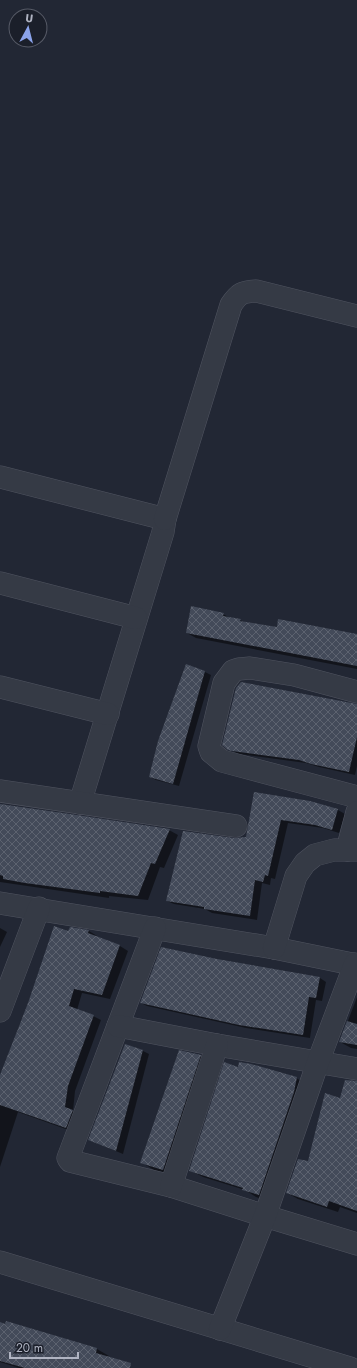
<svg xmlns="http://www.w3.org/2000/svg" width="357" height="1368" font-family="Jost,sans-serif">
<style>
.shadow{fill:#0007}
.building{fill:url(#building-cross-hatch)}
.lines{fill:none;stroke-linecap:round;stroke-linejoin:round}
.street-casing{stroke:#505460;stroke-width:23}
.street{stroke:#353a45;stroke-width:22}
</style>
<defs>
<pattern id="building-cross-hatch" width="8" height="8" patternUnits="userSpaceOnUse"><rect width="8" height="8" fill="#434a59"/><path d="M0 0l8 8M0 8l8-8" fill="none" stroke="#5c626f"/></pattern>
</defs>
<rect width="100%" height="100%" fill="#222734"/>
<g class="shadow">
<path d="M223,614L230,618L240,620L246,623L278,628L357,635V669L196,638L187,633Z"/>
<path d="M205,672L211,675L179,786L156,780L150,777Z"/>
<path d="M357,705V766L355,775L319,767L306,763L239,754L228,749Z"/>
<path d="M309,802L338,810L345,814L339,833L323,828L288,823L275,879L271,878L270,885L262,883L257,920L212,913L205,909L174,904L167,901L234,839L247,838Z"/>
<path d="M0,805L169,830L178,835L164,868L160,867L148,900L109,896V898L0,882Z"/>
<path d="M0,928L7,932L0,947Z"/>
<path d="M70,928L89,931L97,936L96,937L120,946L128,951L110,999L82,993L77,1010L93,1016L101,1020L75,1091L73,1111L80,1115L74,1132L18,1112L0,1167V1080L19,1026L29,1003Z"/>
<path d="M217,960L320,978L326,982L322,1001L316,1000L310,1038L246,1028L147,1006L141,1003Z"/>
<path d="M357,997V1049L351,1048L340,1042Z"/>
<path d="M125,1045L143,1051L149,1054L123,1154L89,1140Z"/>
<path d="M200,1056L213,1063L176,1176L154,1170L141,1162Z"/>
<path d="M296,1078L309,1085L271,1202L256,1197L245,1190L203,1177L190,1170Z"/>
<path d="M357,1083V1213L340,1207L338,1212L298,1199L287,1193L309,1162L340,1100Z"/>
<path d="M6,1323L97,1349L109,1356L108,1357L120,1361L131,1368H19L0,1362V1324L5,1326Z"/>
</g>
<g class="building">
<path d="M191,606L224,613L223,616L241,619L240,621L277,627L278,619L357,634V666L186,633Z"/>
<path d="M186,664L205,671L173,784L149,777L158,741Z"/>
<path d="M241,682L357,704V737L349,772L311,764L299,760L232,751L228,750L222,745L236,688Z"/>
<path d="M254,792L310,801L338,809L332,830L315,825L281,820L268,876L265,875L263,882L255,880L250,916L204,909V907L166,901L183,831L234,838L246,837Z"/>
<path d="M0,804L77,815L170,829L155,864L151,863L138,896L100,891V893L25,883L3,879V876L0,875Z"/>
<path d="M54,926L68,931L70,927L89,930L88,933L120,945L102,995L74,989L69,1006L94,1015L68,1086L65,1107L73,1110L66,1128L0,1105V1075L28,1003Z"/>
<path d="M161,947L217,959L320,977L316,998L309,997L303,1035L239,1025L140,1003Z"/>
<path d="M347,1021L357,1024V1045L339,1042Z"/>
<path d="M125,1044L143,1050L116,1151L88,1140Z"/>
<path d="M179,1050L201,1055L163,1170L140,1163Z"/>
<path d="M224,1062L238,1067L239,1062L251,1064L297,1077L294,1092L259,1195L242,1190L243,1188L189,1171Z"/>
<path d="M345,1080L357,1081V1211L329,1201L327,1207L286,1193L298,1159L308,1161L325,1093L340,1098Z"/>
<path d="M6,1321L97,1348L96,1353L131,1363L130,1368H25L0,1361V1322L5,1324Z"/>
</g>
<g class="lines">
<g class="street-casing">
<g id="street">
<path d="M0,477L165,519L163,532L80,803"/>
<path d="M165,519L231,305C239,293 242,292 256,291L357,316"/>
<path d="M0,583L136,618"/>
<path d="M0,687L108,714"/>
<path d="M357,692L294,675L250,668L239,669L233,671L224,683L209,746L211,752L222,761L357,797"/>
<path d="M0,791L236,826"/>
<path d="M347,850L357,812"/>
<path d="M0,903L274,948L357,965"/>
<path d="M155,928L68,1158L70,1161L171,1186L265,1216L357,1244"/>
<path d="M274,948L296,876L305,863L315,855L334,850H357"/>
<path d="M0,1011L39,908"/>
<path d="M118,1026L217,1045L357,1069"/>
<path d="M171,1186L217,1045"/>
<path d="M0,1262L350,1368"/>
<path d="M220,1329L265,1216L318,1062L355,964"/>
</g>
</g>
<use href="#street" class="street"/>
</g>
<g transform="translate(28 28) rotate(7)"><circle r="19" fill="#1b1f2a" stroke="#575b67"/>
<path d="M0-3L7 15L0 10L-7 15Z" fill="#8ba3eb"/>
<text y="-6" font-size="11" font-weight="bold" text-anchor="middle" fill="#b0b4c2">U</text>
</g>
<path d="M10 1352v6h68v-6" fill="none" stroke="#b0b4c2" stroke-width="2"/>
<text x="16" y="1352" font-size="12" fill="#b0b4c2" stroke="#1b1f2a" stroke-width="3" paint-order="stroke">20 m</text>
</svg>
